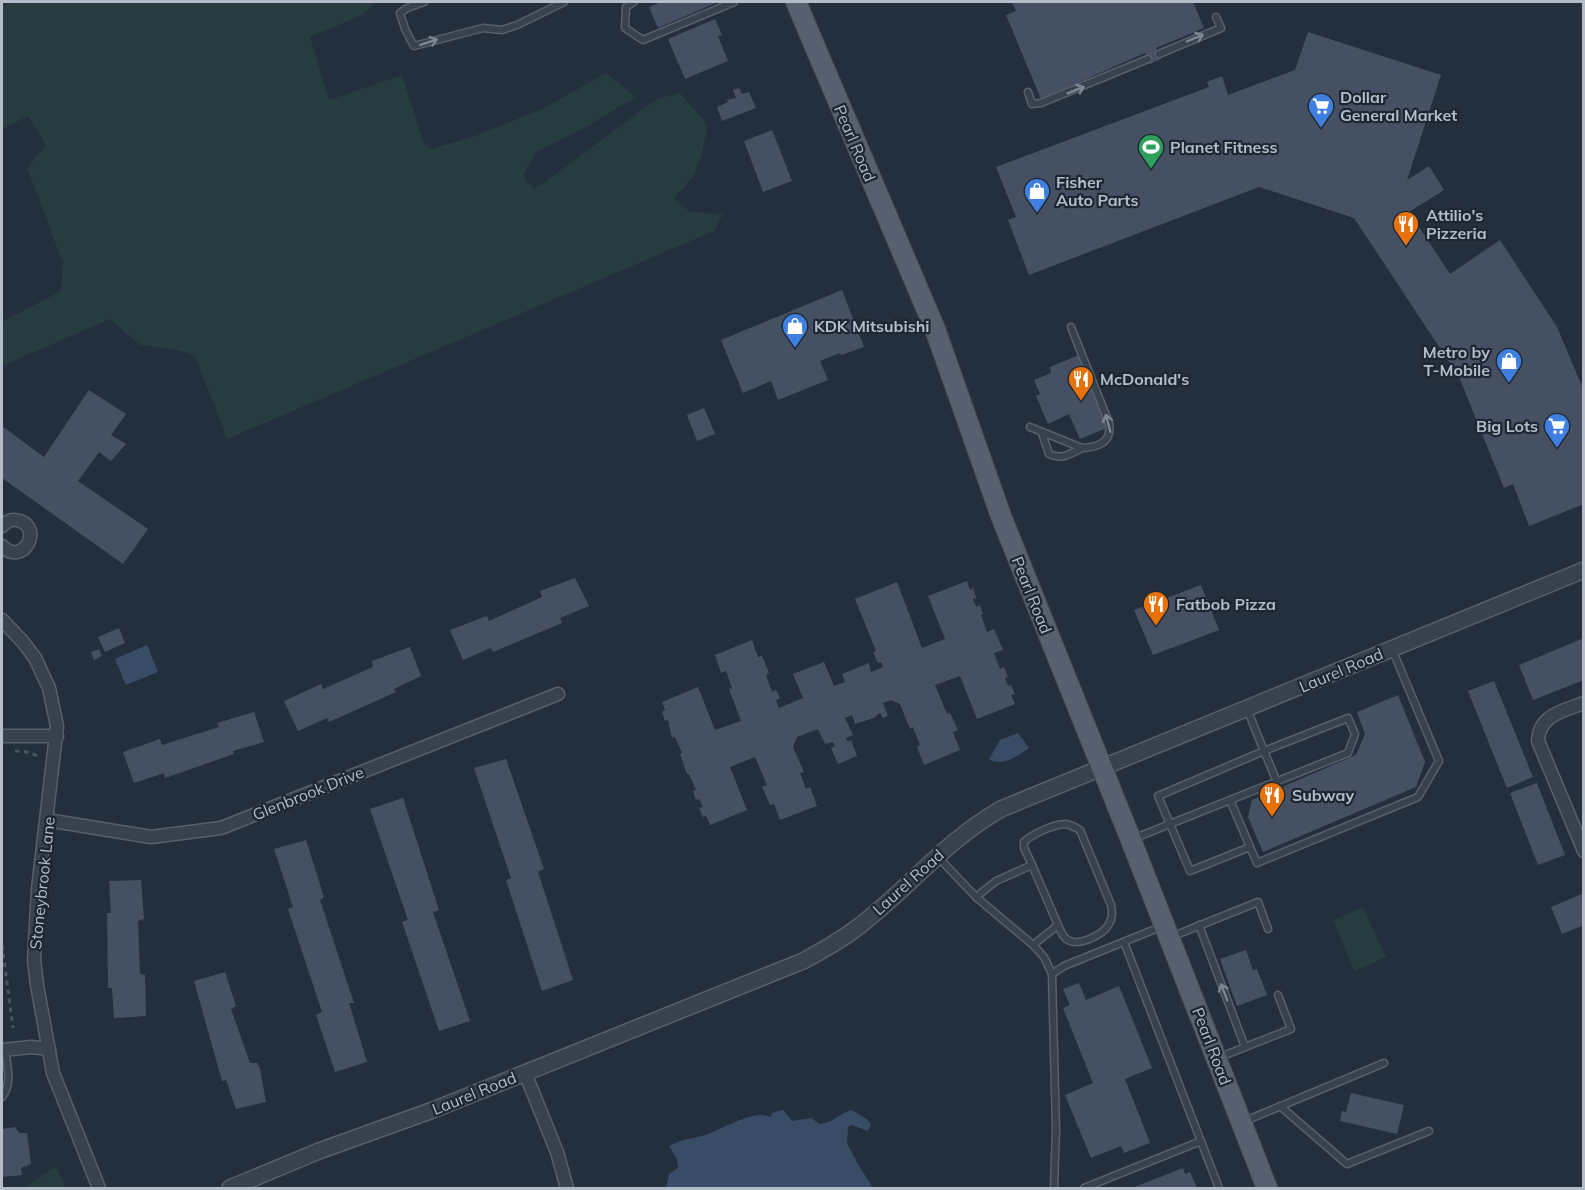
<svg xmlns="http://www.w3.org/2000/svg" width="1585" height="1190" font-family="Mulish,sans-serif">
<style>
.green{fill:#263c3f}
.water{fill:#394c67}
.building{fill:#455162}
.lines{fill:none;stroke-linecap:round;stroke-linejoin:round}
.service-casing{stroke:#565f6c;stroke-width:9}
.minor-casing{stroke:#565f6c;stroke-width:15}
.tertiary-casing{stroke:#565f6c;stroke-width:18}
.primary-casing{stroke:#414a57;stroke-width:22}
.path{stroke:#44595c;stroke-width:3;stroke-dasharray:4.5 4.5;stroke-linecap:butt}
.service{stroke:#38414e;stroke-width:6}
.minor{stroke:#38414e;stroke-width:12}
.tertiary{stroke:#38414e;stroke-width:15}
.primary{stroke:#56606e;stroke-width:20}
.oneway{stroke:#7c8592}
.labels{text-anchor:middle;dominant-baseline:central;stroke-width:4.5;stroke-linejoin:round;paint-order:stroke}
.poi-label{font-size:16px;font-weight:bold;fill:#b4bcc9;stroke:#1d2633;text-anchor:start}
.street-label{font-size:16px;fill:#b4bcc9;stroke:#1d2633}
</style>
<rect width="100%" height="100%" fill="#242f3e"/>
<g class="green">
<path d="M23,2H377L362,15L310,37L329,100L402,75L424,144L430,149L473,137L544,108L606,73L636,97L588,126L536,152L523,176L535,189L657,99L680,93L708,125L701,157L693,177L674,198L690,212L723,214L714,231L227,439L195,356L178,350L140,345L110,319L2,366V322L61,291L63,263L27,168L46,145L28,116L2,129V5Z"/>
<path d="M1363,907L1386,957L1354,971L1333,920Z"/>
<path d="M56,1166L66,1188H24Z"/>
</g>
<g class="water">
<path d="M147,645L158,672L126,685L115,659Z"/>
<path d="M1018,733L1029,748C1018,756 1002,767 989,759L1000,740Z"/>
<path d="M783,1110L792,1121L811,1118L820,1124C834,1122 840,1113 851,1110L867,1119L871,1125L868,1131L852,1125L848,1127L847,1143L859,1166L873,1188H666L669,1174L678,1168L677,1159L669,1146C681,1139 692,1139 705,1135C722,1129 739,1118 758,1115C763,1114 765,1116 771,1117L772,1113Z"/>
</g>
<g class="building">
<path d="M661,2H718L658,28L649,7Z"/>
<path d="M1012,2H1193L1204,28L1156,48L1161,59L1150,64L1145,53L1041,99L1006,15L1016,11Z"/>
<path d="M715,19L722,35L718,36L728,61L685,79L668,39Z"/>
<path d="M1308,32L1441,75L1407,180L1429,166L1444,190L1409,212L1450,274L1500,240L1557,327L1584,391V504L1529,526L1513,484L1504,488L1459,377L1354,218L1259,187L1029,275L1008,220L1016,217L996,167L1209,87L1207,82L1222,76L1228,95L1295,70Z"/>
<path d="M739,88L742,94L749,92L756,108L722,121L717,107L728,102L727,100L736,98L733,90Z"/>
<path d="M772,130L792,181L763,192L744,141Z"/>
<path d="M842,290L864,347L841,355L840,353L820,361L828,380L778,400L771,381L743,393L721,340Z"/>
<path d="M1079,355L1107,428L1080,439L1069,414L1048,424L1036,396L1040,394L1034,380L1051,373L1050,367Z"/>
<path d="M89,390L126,414L111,435L126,444L111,461L99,452L78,481L148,529L123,564L2,478V426L44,457Z"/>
<path d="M704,408L715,434L697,441L687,415Z"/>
<path d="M575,578L589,606L560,618L562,623L493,652L491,648L463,660L450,630L487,616L489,621L542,597L540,591Z"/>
<path d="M967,581L970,590L973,588L976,598L973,599L976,607L980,605L983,614L981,615L987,632L994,629L1003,650L994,653L1000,669L1004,667L1008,677L1005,678L1008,686L1011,685L1015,694L1011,695L1015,704L977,719L960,676L935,685L947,714L950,713L958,730L953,732L960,750L924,765L917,747L920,745L913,727L910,729L900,704L891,700L883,703L888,716L883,718L880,713L874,718L855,724L852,715L845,718L853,735L846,738L848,742L851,740L857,756L838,764L831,748L835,746L833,742L825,744L818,729L797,737L793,747L804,772L800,773L806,789L810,787L817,806L780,820L774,804L770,805L762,787L767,785L755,757L730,767L747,810L710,825L706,816L703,817L699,808L703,807L699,799L696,800L693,791L696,790L689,774H687L680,754L682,753L675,737L672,738L668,720L665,721L662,712L665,710L662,702L698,687L715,730L741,721L729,689L732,688L726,671L721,673L715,655L752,640L758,657L762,656L769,673L766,675L772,692L776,690L780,698L776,700L779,708L803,698L793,674L824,662L834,686L845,682L842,674L869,663L871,672L883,667L881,662L878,663L873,652L876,651L855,599L897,582L922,648L945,639L928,596Z"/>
<path d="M1201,585L1219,630L1153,655L1134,610Z"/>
<path d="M119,628L125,643L105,652L98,637Z"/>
<path d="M1584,638V680L1533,700L1519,665Z"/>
<path d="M410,647L421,676L394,689L396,692L329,722L327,718L298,731L284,701L321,684L323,689L373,667L372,661Z"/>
<path d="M99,649L102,656L94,660L91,652Z"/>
<path d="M1494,681L1533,777L1507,788L1468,691Z"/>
<path d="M1398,695L1425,762L1416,787L1263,852L1248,817L1252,800L1356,755L1365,734L1357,712Z"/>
<path d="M254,712L264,742L233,751L234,754L165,778L164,773L134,783L123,752L160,739L162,745L219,727L217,723Z"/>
<path d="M506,759L544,869L538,872L573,980L542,991L506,880L511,878L474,768Z"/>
<path d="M1537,783L1565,855L1538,865L1510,793Z"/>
<path d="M403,798L439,910L433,912L470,1021L439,1031L402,922L408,920L370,809Z"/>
<path d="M306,840L324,897L320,900L354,1003H349L367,1062L335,1072L316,1015L322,1012L288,909L293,907L274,849Z"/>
<path d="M141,880L144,919L138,921L140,974L145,975L146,1016L114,1018L112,988H108L107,913H111L109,881Z"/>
<path d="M1584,893V925L1562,934L1551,907Z"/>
<path d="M1246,950L1253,970L1257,969L1267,995L1237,1006L1220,959Z"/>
<path d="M225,972L236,1006L231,1009L250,1063H257L260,1069L266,1102L236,1109L226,1080L222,1081L194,981Z"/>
<path d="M1079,983L1086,1000L1119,986L1152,1068L1125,1079L1150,1143L1124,1153L1121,1146L1091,1158L1065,1095L1093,1083L1063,1008L1070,1005L1063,989Z"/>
<path d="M1351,1093L1404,1105L1397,1134L1340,1121L1342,1111L1346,1112Z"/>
<path d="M15,1127L19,1133H27L31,1164L21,1168L22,1175L2,1177V1129Z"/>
<path d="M1183,1168L1185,1174L1190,1172L1197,1188H1132Z"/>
</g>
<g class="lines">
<g class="service-casing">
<g id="service">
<path d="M424,2L407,8L400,13L405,29L414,46L483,28L502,30L517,25L564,2"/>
<path d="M634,2L626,7L625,28L643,40L734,2"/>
<path d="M1159,54L1221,28L1216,17"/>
<path d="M1028,92L1032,104L1041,103L1148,59"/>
<path d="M1030,427L1082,448C1100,447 1112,442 1109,423L1071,327"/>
<path d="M1042,433L1049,454C1062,460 1070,454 1082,448"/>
<path d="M1277,782L1264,751L1348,718L1355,734L1348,753L1170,824L1190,871L1250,847L1257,863L1418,797L1439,761L1392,649"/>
<path d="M1230,800L1250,847"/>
<path d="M1135,838L1170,824L1158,796L1264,751L1247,709"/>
<path d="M937,856L976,897L1033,945L1044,957L1052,974L1064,966L1163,926"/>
<path d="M1032,865L1024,848V842C1032,834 1054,824 1066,824C1071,825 1075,827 1080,830L1111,905C1112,912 1113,917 1109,924C1104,934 1079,947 1068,940C1062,937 1060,930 1058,925"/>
<path d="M976,897L996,881L1032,865L1058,925L1033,945"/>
<path d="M1199,925L1245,1047"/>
<path d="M1171,937L1258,902L1268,929"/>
<path d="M1124,942L1219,1188"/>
<path d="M1052,974L1056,1129L1054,1188"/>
<path d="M1220,1057L1291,1029L1278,995"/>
<path d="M2,1097C13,1083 7,1066 5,1049"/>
<path d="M1280,1106L1347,1164L1429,1131"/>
<path d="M1245,1121L1384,1063"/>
<path d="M1084,1188L1201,1141"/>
</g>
</g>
<g class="minor-casing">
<g id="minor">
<path d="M2,526C7,521 12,518 20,521C43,529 23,567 2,546"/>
<path d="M2,620L23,642L35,658L49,688L57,726L38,889L34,960L37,985L53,1073L99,1188"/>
<path d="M1584,703C1563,711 1539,715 1538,741L1584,851"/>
<path d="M2,736H57"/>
<path d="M47,820L151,837L221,828L558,694"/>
<path d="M2,1050L31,1047L49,1049"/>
<path d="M525,1073L557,1152L567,1188"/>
</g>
</g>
<g class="tertiary-casing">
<path id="tertiary" d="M230,1188L319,1151L433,1110L803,961C822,951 841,940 858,927C908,889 945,841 1001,809L1584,570"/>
</g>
<g class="primary-casing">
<path id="primary" d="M796,2L935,329L1001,516L1131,840L1267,1188"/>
</g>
<g class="path">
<path d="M15,751L27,752L41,757"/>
<path d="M2,945L13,1028"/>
</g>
<use href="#service" class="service"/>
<use href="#minor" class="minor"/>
<use href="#tertiary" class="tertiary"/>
<use href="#primary" class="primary"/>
</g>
<defs><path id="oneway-shaft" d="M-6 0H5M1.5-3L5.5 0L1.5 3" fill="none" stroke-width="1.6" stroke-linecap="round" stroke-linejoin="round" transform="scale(1.5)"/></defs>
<g class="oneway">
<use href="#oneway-shaft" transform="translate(1195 38) rotate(-23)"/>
<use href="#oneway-shaft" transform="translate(429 42) rotate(-18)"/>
<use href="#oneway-shaft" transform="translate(1076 90) rotate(-22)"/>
<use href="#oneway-shaft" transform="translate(1108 423) rotate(-105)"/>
<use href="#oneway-shaft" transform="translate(1224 992) rotate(-111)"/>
</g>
<defs>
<g id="supermarket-pin" transform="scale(1.35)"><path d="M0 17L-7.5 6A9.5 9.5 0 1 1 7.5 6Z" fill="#3f7fe0" stroke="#1d2633"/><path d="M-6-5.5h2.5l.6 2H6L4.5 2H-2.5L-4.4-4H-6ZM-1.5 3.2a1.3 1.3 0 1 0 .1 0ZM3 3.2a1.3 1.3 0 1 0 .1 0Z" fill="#fff"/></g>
<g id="stadium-pin" transform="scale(1.35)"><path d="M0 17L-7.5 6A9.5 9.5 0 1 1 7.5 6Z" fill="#2e9e5b" stroke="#1d2633"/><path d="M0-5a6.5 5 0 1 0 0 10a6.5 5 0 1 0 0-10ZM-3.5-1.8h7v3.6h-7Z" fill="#fff"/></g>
<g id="shop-pin" transform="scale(1.35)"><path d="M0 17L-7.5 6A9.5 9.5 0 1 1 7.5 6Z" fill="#3f7fe0" stroke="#1d2633"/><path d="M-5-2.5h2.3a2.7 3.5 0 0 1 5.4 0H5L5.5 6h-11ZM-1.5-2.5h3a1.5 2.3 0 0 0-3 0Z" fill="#fff"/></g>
<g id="restaurant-pin" transform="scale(1.35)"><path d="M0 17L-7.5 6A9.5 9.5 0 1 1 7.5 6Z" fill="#e8710a" stroke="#1d2633"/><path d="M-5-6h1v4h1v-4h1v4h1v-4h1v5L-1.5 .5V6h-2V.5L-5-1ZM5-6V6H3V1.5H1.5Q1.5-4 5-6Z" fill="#fff"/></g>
</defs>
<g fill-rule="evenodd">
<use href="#supermarket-pin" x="1321" y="106"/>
<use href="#stadium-pin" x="1151" y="147"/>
<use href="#shop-pin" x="1037" y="191"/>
<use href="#restaurant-pin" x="1406" y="224"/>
<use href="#shop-pin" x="795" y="326"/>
<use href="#shop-pin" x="1509" y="361"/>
<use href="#restaurant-pin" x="1081" y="379"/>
<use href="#supermarket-pin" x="1557" y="426"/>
<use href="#restaurant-pin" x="1156" y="604"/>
<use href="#restaurant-pin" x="1272" y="795"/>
</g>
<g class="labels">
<g class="poi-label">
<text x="1340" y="97">Dollar<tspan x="1340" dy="18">General Market</tspan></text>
<text x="1170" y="147">Planet Fitness</text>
<text x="1056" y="182">Fisher<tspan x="1056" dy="18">Auto Parts</tspan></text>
<text x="1426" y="215">Attilio's<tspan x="1426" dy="18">Pizzeria</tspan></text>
<text x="814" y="326">KDK Mitsubishi</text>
<text x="1490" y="352" text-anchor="end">Metro by<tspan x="1490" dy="18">T-Mobile</tspan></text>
<text x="1100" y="379">McDonald's</text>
<text x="1538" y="426" text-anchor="end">Big Lots</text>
<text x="1176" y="604">Fatbob Pizza</text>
<text x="1292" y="795">Subway</text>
</g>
<g class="street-label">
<text transform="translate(855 143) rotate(67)">Pearl Road</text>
<text transform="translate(1032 595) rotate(68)">Pearl Road</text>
<text transform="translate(1341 670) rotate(-23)">Laurel Road</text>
<text transform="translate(308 793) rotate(-22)">Glenbrook Drive</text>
<text transform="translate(908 882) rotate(-42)">Laurel Road</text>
<text transform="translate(42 883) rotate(-84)">Stoneybrook Lane</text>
<text transform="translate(1212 1046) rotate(69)">Pearl Road</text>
<text transform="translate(474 1093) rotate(-22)">Laurel Road</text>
</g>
</g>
<rect width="1585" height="1190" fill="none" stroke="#b4bcc9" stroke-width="6"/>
</svg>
